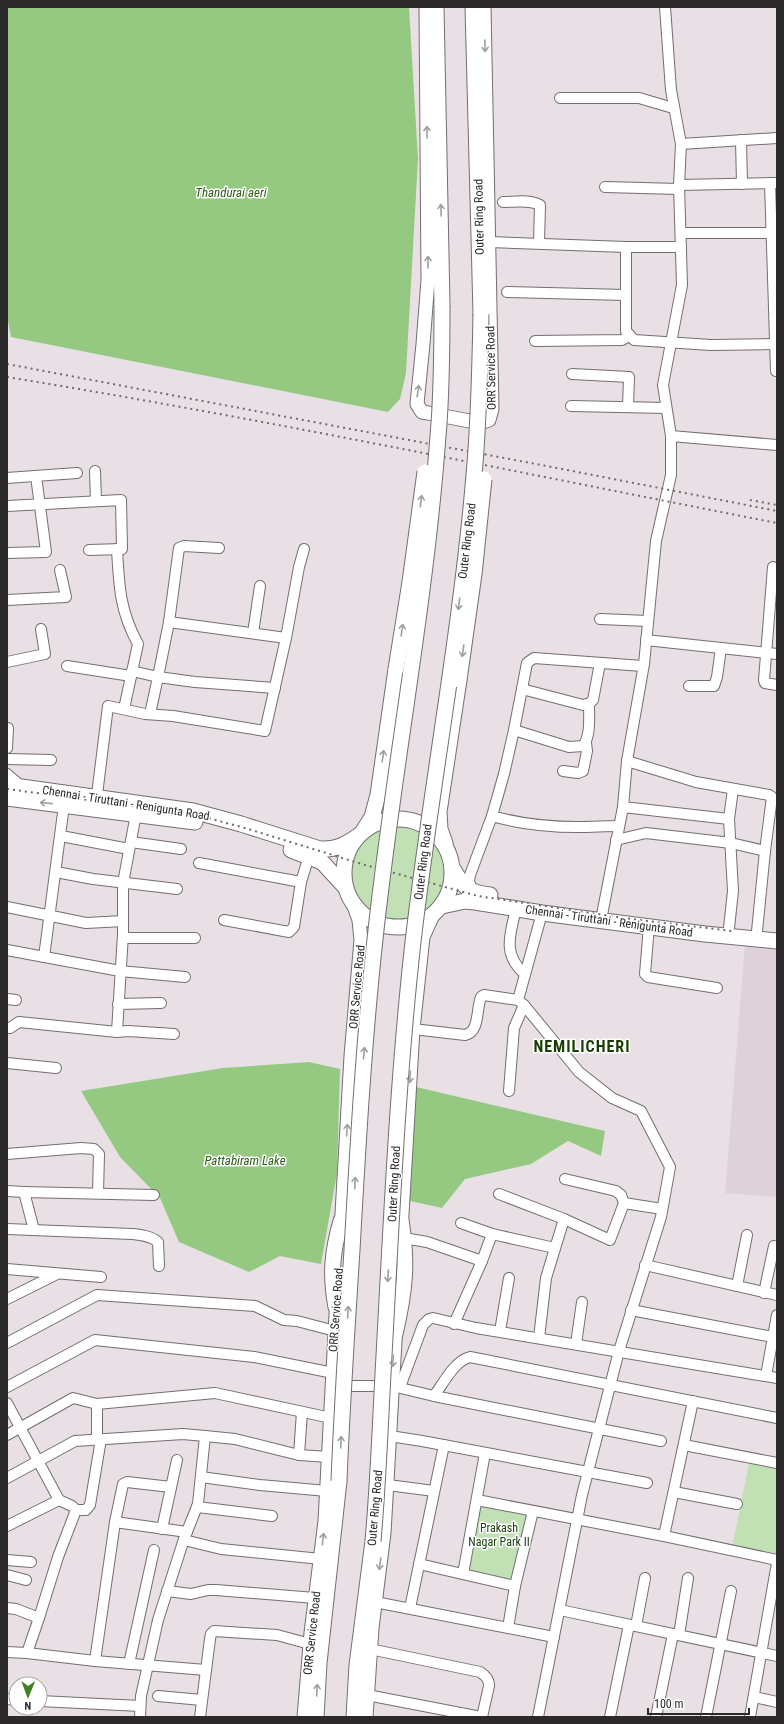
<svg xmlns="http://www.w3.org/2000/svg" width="784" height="1724" font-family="'Roboto Condensed',sans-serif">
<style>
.built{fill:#dfd1da}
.green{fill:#c1e1b5}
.water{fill:#95c981}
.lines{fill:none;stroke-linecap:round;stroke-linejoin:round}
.minor-casing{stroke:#746d72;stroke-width:12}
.major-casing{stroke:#746d72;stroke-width:15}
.highway-casing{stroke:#746d72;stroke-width:17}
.minor{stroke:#fff;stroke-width:10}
.major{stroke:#fff;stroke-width:13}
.highway{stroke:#fff;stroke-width:15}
.rail{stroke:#6f696d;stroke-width:2;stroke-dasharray:2 4;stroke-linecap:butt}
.highway-bridge-casing{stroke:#746d72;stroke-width:17;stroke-linecap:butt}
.highway-bridge{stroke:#fff;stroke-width:15}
.oneway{stroke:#a09fa0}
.labels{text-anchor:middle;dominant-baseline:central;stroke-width:3;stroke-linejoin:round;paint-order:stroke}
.street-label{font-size:12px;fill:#2c292b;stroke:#fff}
.park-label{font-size:12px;fill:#1f400f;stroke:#fff}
.water-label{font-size:13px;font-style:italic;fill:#2e5d17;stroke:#fff}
.district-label{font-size:16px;font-weight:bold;letter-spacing:1px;fill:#163e00;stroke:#fff}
</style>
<rect width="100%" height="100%" fill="#e9e0e6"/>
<path class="built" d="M745,944L777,947V1197L725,1193Z"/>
<g class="green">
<circle cx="399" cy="873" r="50"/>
<path d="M749,1463L777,1469V1551L776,1556L732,1548Z"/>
<path d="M481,1506L528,1516L512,1580L467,1570Z"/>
</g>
<g class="water">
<path d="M7,7H409L418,159L406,373L400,399L388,412L11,337L7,315Z"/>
<path d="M309,1062L340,1069L337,1173L321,1264L280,1256L249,1272L179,1242L160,1198L120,1157L81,1091L223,1068Z"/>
<path d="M416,1087L605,1131L601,1156L568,1141L531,1164L465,1179L442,1208L410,1201Z"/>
</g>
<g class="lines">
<g class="minor-casing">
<g id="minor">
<path d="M560,98H639L673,108"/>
<path d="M741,140L742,184"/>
<path d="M681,144L777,138"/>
<path d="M770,183L776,371"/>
<path d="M679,185L777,183"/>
<path d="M605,187L679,189"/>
<path d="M503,202C514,202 530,199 540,205L539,243"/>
<path d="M681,233H771"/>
<path d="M489,242L626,247"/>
<path d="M681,247H626V331L634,340L711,345L777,344"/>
<path d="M507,292L626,295"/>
<path d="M535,341L622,340L629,336"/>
<path d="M572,374L629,377L628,407"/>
<path d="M571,406L666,408"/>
<path d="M671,436L777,445"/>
<path d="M95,471L96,501"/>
<path d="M7,478L77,473"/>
<path d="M7,506L121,500L122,549L89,550"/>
<path d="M219,548L184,546L179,548L169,622L286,638L299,567L304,549"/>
<path d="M117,549C119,587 120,611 138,644L124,709"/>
<path d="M7,553L46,552L36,476"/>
<path d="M773,567L764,680L765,683L777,685"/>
<path d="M7,600L66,597L60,570"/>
<path d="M600,619L648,621"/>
<path d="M169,622L158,677L195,682L275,688"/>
<path d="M253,633L260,586"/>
<path d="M646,640L777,654"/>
<path d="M7,662L45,654L41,629"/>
<path d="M67,666L131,676"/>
<path d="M132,671L158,677L150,714"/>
<path d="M689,686H714L717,677L721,648"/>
<path d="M522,689L583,705L590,703L593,700L600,663"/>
<path d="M589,704C589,716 591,736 583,746L569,747L514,730L504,774L492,816C520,824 550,827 578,827C592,827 605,826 619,826"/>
<path d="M514,730L527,663L534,658L643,666"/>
<path d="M7,748L8,728"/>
<path d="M7,759L51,760"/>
<path d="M563,771L578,773L583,771L587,751L586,743"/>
<path d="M7,774L21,786"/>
<path d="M96,803L108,706L145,714L173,716L265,731L286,638"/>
<path d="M623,807L729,819"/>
<path d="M61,836L129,849"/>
<path d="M616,840L646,833L731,843L765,851L772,797L769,795L696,782L627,761"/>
<path d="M131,842L181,849"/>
<path d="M199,863L301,882L309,856"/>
<path d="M56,872L93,879L177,889"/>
<path d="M472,891L469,881L470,875L492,816"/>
<path d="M7,907L86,923L123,921"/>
<path d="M516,909C510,934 502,955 525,974"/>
<path d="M224,920L289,932L294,927L301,882"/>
<path d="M601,920L623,807L627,761L644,664L656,541L671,475V436L663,385L682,285L679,185L681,144L671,90L665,7"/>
<path d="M649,926L645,974L648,977L717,988"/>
<path d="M729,928L733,891L729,819L733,789"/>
<path d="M757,931L765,851"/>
<path d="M123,938H195"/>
<path d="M7,950L120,971L185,977"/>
<path d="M44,957L64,805"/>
<path d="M7,999L16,1000"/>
<path d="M118,1004L161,1003"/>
<path d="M7,1028H10L19,1022L117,1032L123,934V883L136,814"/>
<path d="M413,1029L465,1035C480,1032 476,1009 481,997L484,995L518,1000"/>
<path d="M117,1032L128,1031L174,1034"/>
<path d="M7,1063L56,1068"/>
<path d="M509,1091L514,1028L524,1005"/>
<path d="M7,1154L81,1148L94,1149L99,1154L98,1193"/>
<path d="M565,1179L616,1191L621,1195L624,1203"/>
<path d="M7,1191L24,1192"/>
<path d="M499,1194L564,1219"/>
<path d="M461,1223L492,1234"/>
<path d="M7,1229L132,1234C141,1235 151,1236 158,1242L159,1266"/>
<path d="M34,1230L24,1192L154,1195"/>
<path d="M404,1238L427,1242L482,1261"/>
<path d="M645,1265L777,1295"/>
<path d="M7,1269L101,1277"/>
<path d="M737,1286L747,1235"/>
<path d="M764,1293L774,1246"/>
<path d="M7,1299L57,1274"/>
<path d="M631,1310L773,1337L777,1315"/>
<path d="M454,1324L482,1261L492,1234L555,1248"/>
<path d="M500,1331L509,1278"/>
<path d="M539,1338L546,1278L564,1219L610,1240L624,1203L662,1209"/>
<path d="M7,1343L97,1295L255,1306L284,1320L297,1321L335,1331"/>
<path d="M576,1344L582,1302"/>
<path d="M766,1376L773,1337"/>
<path d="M338,1386H392L434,1396L661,1441"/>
<path d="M7,1387L95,1340L254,1357L333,1373"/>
<path d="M400,1387L423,1325L429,1319L433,1318L476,1328L777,1378"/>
<path d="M434,1396C443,1384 454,1361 470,1357L777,1418"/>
<path d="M7,1403L59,1500L72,1506L76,1510L58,1557L39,1618L16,1609L7,1608"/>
<path d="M7,1435L73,1398L97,1404L215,1393L331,1418"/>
<path d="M205,1436L235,1439L299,1455L329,1457"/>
<path d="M390,1436L422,1441L647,1483"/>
<path d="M97,1439V1404"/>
<path d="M684,1445L777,1463"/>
<path d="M299,1455L302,1412"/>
<path d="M201,1477L260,1485L327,1491"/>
<path d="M7,1478L75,1441L183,1434L205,1436L198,1504L184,1539L158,1620L141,1696L140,1717"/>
<path d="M388,1485L434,1491"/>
<path d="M674,1492L737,1504"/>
<path d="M477,1500L664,1536L777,1560"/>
<path d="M197,1507L272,1516"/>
<path d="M76,1510H86L90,1505L101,1439"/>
<path d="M115,1522L187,1532"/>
<path d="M7,1526L59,1500"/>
<path d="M162,1529L177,1460"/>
<path d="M664,1536L693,1401"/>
<path d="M184,1540L221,1549L321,1559"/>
<path d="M7,1560L31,1562"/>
<path d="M419,1564L515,1586L533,1511"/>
<path d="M463,1574L485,1453"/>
<path d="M7,1575L26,1580"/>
<path d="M167,1591L191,1594L208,1590H216L315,1598"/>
<path d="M375,1602L554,1637"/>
<path d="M410,1608L444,1445"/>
<path d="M560,1610L777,1656"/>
<path d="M636,1626L645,1578"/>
<path d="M508,1628L515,1586"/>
<path d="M679,1635L688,1578"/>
<path d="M370,1649L480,1672C486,1676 489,1679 489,1686L482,1717"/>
<path d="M7,1652L27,1653L95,1661L206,1670"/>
<path d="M27,1653L39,1618"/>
<path d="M95,1661L115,1522L123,1484L127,1482L171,1487"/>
<path d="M129,1664L154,1550"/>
<path d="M367,1695L481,1717"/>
<path d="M158,1696L202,1700"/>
<path d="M754,1697L777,1702"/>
<path d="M7,1699L16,1700"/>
<path d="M40,1701L140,1706"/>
<path d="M200,1717L210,1639L211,1634L214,1631L277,1635L310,1644"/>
<path d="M538,1717L582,1495L619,1351L661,1217L670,1167L641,1111L612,1098L579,1072L524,1005L518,1000L542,913"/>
<path d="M610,1717L629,1625"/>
<path d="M656,1717L673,1634"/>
<path d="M706,1717L731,1591"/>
<path d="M750,1717L777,1563"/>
</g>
</g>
<g class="major-casing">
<g id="major">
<path d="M426,7L428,280L423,344L417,404L422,412L428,413L480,423L489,420L492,409L484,7"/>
<path d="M341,1231L351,1056L361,940L359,920L353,903"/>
<path d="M401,1231L413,1029L423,937L433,915"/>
<path d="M304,1717L311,1633L325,1521L337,1296"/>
<path d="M366,1717L372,1628L384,1533L396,1324"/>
</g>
</g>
<g class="highway-casing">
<g id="highway">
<path d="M436,7L442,305"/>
<path d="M473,7L481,314"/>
<path d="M7,785L193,811L241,824L320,849C336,850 345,845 358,836"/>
<path d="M7,798L195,822"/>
<circle cx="398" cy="873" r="54"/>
<path d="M363,831L372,817L378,795L396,669"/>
<path d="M445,843L440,829L439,812L459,680"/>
<path d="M291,850L322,862L346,888"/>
<path d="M453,869C464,888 468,892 490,895"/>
<path d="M442,906L465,901L475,902L542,913L705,934L777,941"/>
<path d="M336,1307C330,1275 332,1252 341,1221"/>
<path d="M395,1334C405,1291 408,1263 401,1220"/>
<path d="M316,1717L319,1663L339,1481"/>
<path d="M354,1717L357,1665L373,1541"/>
</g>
</g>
<use href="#minor" class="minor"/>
<use href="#major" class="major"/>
<use href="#highway" class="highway"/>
<g class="rail">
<path d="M7,364L557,468L777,511"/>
<path d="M7,377C265,419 521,473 777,523"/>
<path d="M750,500L777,505"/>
<path d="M7,789L193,814L245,828L365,865L478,896L631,919L732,931"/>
</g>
<g class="highway-bridge-casing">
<g id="highway-bridge">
<path d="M396,669L410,582L425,472"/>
<path d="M459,680L474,574L484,479"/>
<path d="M339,1481C342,1404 347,1327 352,1250C358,1143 364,1037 376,930C394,765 426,601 438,436C442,392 442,349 442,305"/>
<path d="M373,1541C378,1485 380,1430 383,1374C391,1230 397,1085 413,942C431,786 461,631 474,475C479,421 480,368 481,314"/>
</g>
</g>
<use href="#highway-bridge" class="highway-bridge"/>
</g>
<defs><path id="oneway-shaft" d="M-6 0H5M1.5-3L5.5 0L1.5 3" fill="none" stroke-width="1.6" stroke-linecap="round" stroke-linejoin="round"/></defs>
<g class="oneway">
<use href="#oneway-shaft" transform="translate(485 46) rotate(89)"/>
<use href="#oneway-shaft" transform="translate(427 132) rotate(-91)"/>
<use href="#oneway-shaft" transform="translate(441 210) rotate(-92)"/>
<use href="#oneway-shaft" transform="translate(428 262) rotate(-89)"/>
<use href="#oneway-shaft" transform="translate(418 391) rotate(-81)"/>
<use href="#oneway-shaft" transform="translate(421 501) rotate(-82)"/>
<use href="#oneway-shaft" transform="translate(459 604) rotate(97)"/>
<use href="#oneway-shaft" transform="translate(402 630) rotate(-81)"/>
<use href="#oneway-shaft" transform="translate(463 651) rotate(98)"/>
<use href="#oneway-shaft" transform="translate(383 756) rotate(-82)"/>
<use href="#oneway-shaft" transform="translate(46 803) rotate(-174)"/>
<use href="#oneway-shaft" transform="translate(364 1053) rotate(-85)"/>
<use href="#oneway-shaft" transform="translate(410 1077) rotate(94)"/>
<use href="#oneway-shaft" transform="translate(347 1130) rotate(-86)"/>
<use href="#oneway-shaft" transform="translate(355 1183) rotate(-87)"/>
<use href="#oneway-shaft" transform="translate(388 1276) rotate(93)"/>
<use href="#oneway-shaft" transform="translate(348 1312) rotate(-86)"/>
<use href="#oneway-shaft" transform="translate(393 1361) rotate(93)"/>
<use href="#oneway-shaft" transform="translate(341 1442) rotate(-88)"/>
<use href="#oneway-shaft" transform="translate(323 1539) rotate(-83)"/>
<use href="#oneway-shaft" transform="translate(380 1564) rotate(98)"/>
<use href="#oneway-shaft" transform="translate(317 1690) rotate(-87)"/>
</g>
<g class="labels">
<g class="street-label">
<text transform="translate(479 217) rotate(-91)">Outer Ring Road</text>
<text transform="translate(491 368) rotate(-91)">ORR Service Road</text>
<text transform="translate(467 541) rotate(-83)">Outer Ring Road</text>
<text transform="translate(126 803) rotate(9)">Chennai - Tiruttani - Renigunta Road</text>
<text transform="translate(423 862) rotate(-83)">Outer Ring Road</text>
<text transform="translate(609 921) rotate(8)">Chennai - Tiruttani - Renigunta Road</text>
<text transform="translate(357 987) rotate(-85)">ORR Service Road</text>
<text transform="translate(394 1184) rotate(-87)">Outer Ring Road</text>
<text transform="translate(336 1310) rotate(-86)">ORR Service Road</text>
<text transform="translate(375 1508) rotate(-85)">Outer Ring Road</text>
<text transform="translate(312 1633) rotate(-84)">ORR Service Road</text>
</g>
<g class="park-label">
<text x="499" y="1528">Prakash<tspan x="499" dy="14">Nagar Park II</tspan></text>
</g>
<g class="water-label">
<text x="231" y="192">Thandurai aeri</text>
<text x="245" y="1160">Pattabiram Lake</text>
</g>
<g class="district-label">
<text x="582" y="1046">NEMILICHERI</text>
</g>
</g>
<rect width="784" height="1724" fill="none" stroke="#2c292b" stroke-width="16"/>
<g transform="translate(28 1696) rotate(181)"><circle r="19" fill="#ffffff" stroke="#aba9aa"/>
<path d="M0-3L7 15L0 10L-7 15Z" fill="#428121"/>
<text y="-6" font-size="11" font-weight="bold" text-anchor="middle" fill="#2c292b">N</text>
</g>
<path d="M648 1708v6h101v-6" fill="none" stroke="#2c292b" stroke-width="2"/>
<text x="654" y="1708" font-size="12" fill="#2c292b" stroke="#ffffff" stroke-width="3" paint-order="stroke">100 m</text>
</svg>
